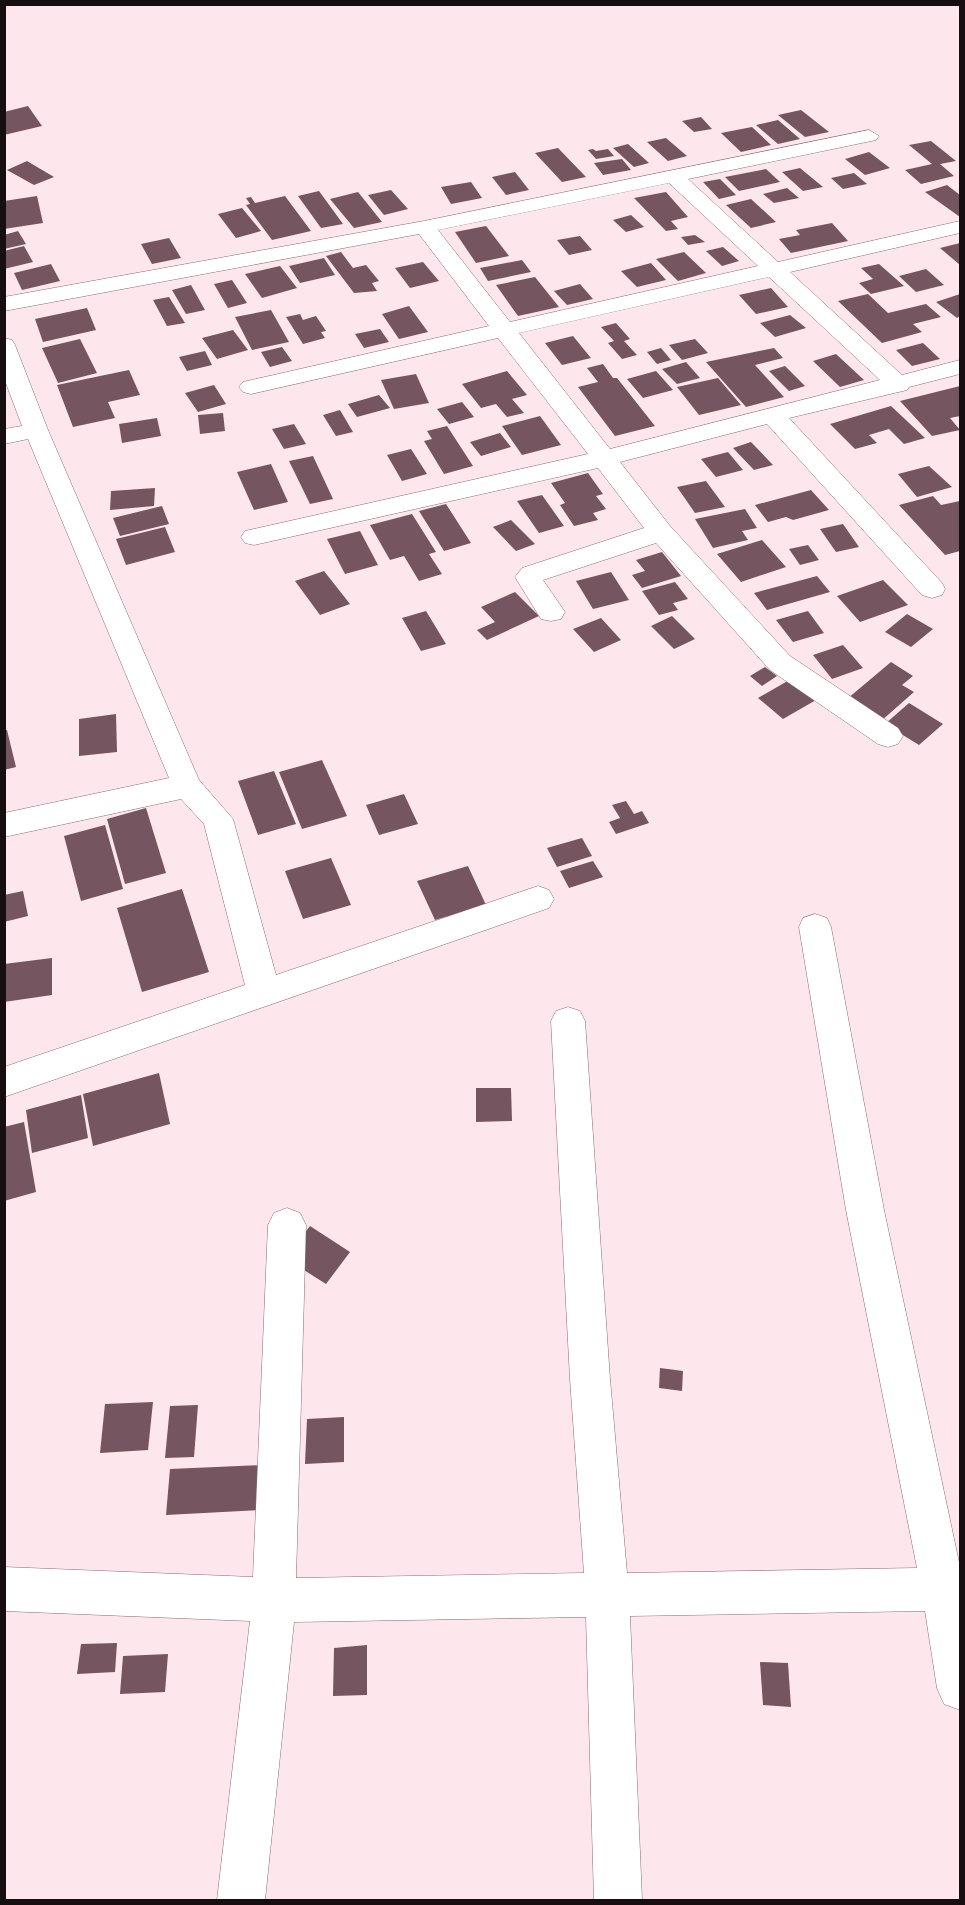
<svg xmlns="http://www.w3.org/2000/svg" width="965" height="1905" font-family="Cabin,sans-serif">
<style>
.building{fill:#75555f}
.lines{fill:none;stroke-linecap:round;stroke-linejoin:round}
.street-casing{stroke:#866d74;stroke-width:1}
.street{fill:#fff;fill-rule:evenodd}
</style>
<rect width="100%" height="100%" fill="#fee6ed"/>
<g class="building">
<path d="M28,106L42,126L4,135V112Z"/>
<path d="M801,110L829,132L805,137L778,115Z"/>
<path d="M701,117L712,129L694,132L682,121Z"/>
<path d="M778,120L800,139L778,144L756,125Z"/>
<path d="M752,127L771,145L741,152L721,133Z"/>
<path d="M666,138L687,156L668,161L647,142Z"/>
<path d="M931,141L956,161L940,164L954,176L921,184L905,170L932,164L909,145Z"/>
<path d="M628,144L649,163L634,167L613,148Z"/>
<path d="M558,148L586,177L562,182L535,153Z"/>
<path d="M593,149L596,151L608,149L614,156L596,159L588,150Z"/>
<path d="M869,152L890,168L865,175L845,159Z"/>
<path d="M622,159L631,170L603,175L594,163Z"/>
<path d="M27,161L54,177L34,185L7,170Z"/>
<path d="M800,168L823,187L803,191L782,172Z"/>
<path d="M766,169L780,182L739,191L725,177Z"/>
<path d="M515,172L529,190L506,195L492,177Z"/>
<path d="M854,173L867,184L843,189L831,178Z"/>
<path d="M720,179L736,195L719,199L703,182Z"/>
<path d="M471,182L482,198L451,204L441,187Z"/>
<path d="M947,185L960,195V217L925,192Z"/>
<path d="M787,188L799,198L774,203L763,194Z"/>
<path d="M391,190L408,209L384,215L368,195Z"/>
<path d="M319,191L343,224L321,228L298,196Z"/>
<path d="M358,192L382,222L354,228L330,199Z"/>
<path d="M666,192L688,217L671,221L678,229L666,231L634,198Z"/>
<path d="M37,196L43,223L4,229V201Z"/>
<path d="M285,196L311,231L272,240L246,205L250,204L246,198L251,197L255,203Z"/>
<path d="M751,199L776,222L751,228L726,205Z"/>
<path d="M242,208L261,231L236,238L218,214Z"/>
<path d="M631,215L644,227L626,232L613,220Z"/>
<path d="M832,223L848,241L791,253L779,239L800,235L796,230Z"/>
<path d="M486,226L509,256L476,263L455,232Z"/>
<path d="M18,231L26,244L4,249V235Z"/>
<path d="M695,235L705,242L688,245L681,237Z"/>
<path d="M580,236L592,250L569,255L557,240Z"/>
<path d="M169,238L181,258L152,264L141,244Z"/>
<path d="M960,243V265L940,248Z"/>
<path d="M24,246L33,262L4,269V251Z"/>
<path d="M723,247L739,261L722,266L706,251Z"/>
<path d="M341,252L353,268L366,265L379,281L372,283L377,291L354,293L326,256Z"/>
<path d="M684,252L706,273L678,281L656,259Z"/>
<path d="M324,258L335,275L300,283L289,266Z"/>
<path d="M522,260L531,272L488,281L480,268Z"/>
<path d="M423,262L439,281L410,288L395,268Z"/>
<path d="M651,263L666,280L637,287L621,271Z"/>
<path d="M51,264L60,281L22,290L14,273Z"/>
<path d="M879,264L904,286L871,294L859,283L873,279L861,268Z"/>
<path d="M280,266L297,288L262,298L245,274Z"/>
<path d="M926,269L944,285L916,292L899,276Z"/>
<path d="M535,277L559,307L518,316L496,285Z"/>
<path d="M232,280L247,303L228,308L214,284Z"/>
<path d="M580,284L593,299L567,305L554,291Z"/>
<path d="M191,285L205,310L186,314L172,290Z"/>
<path d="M771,288L788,307L756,314L739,295Z"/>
<path d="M868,294L888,313L926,304L941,317L913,324L922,332L882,343L838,301Z"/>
<path d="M960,294V316L957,318L936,302Z"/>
<path d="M169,297L185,323L167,326L153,300Z"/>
<path d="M409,306L428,332L399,339L382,314Z"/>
<path d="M87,308L96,330L43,342L35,319Z"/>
<path d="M271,310L289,342L252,350L235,317Z"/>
<path d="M300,314L303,320L316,316L326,331L321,332L325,338L303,344L286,317Z"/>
<path d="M790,315L806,328L775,337L760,323Z"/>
<path d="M616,323L630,339L624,341L637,355L622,359L608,343L614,341L601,327Z"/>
<path d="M380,329L389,342L364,348L355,334Z"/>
<path d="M233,330L248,350L217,359L202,338Z"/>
<path d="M573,336L591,358L562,365L545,343Z"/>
<path d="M80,339L97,373L58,383L42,348Z"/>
<path d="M695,339L708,353L682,360L669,345Z"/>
<path d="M923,343L940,359L912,366L896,350Z"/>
<path d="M282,347L292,361L270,367L261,352Z"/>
<path d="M661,348L671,360L657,364L647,352Z"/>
<path d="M774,348L783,358L755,365L784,397L746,407L706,362Z"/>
<path d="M205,351L212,365L187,371L179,357Z"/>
<path d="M836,354L864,380L840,387L813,361Z"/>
<path d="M686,362L700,378L677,384L662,369Z"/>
<path d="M603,364L613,378H617L655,426L615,436L578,387L598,382L587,368Z"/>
<path d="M785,366L805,386L789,391L769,371Z"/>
<path d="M129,370L140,395L108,402L115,418L73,427L57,385Z"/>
<path d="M507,371L527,395L512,399L524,413L507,417L496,404L481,408L462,384Z"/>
<path d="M656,371L673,390L643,398L627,379Z"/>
<path d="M416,374L429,403L394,409L381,380Z"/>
<path d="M718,378L741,405L699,415L677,387Z"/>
<path d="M214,385L226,404L198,412L185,393Z"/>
<path d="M960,386V416L950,418L960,430L932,436L900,401Z"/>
<path d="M379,395L390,408L357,417L348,404Z"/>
<path d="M462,402L474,417L449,424L437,409Z"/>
<path d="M891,406L925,438L904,444L889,429L869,435L877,443L855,449L830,424Z"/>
<path d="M340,410L353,432L336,436L323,415Z"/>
<path d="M223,413L225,431L200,434L198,415Z"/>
<path d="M540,416L561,445L522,455L502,426Z"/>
<path d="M157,418L161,436L122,443L119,424Z"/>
<path d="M294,424L306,444L284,449L272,429Z"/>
<path d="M447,426L473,466L444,474L424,441L432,439L427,431Z"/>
<path d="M500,433L511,447L481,456L470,442Z"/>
<path d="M751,442L773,465L754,470L733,448Z"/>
<path d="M411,449L427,474L402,481L387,455Z"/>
<path d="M728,452L743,470L716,477L701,459Z"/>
<path d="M313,456L333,499L310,504L289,461Z"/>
<path d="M271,464L288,502L254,510L237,472Z"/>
<path d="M929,466L952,487L917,497L898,474Z"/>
<path d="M588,473L603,494L596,496L606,509L593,513L598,520L574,526L560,505L565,503L551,483Z"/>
<path d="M706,481L725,507L695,513L677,487Z"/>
<path d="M155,488L154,506L110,510L111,491Z"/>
<path d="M811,490L829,510L793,520L786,517L768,522L755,505Z"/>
<path d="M542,495L564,526L539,533L517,501Z"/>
<path d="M933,496L941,505L960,501V551L945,555L899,505Z"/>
<path d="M446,504L471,543L444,551L419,511Z"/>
<path d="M162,506L169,524L120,536L113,518Z"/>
<path d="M745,509L757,528L742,531L748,540L713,548L695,519Z"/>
<path d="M412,514L436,552L429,554L442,574L419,581L404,556L390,560L370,525Z"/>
<path d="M511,520L535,544L516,551L493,527Z"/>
<path d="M843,524L859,547L836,552L820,529Z"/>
<path d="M165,527L175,552L126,565L116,539Z"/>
<path d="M360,531L378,565L345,574L327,539Z"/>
<path d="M762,540L786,567L741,582L717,554Z"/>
<path d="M808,545L819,560L800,565L789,549Z"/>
<path d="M662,552L681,576L642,588L632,575L645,571L636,560Z"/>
<path d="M324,571L350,604L320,615L295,581Z"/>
<path d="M611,572L629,600L593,609L576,581Z"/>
<path d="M817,576L830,592L767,610L754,593Z"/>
<path d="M883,580L908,605L860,622L837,596Z"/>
<path d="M675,582L688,599L673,603L678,610L659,615L642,591Z"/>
<path d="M515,592L539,616L487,640L477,630L495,622L481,607Z"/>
<path d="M426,611L446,644L421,651L402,618Z"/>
<path d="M808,611L824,633L793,642L776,620Z"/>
<path d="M907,614L933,629L911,647L885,632Z"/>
<path d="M672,616L695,639L674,649L651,626Z"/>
<path d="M601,618L621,640L594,652L573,629Z"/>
<path d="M843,645L863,668L832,679L813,655Z"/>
<path d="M891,662L913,676L902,685L914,692L881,721L847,699Z"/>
<path d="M765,667L777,676L762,686L750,676Z"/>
<path d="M791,679L816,700L783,719L758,698Z"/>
<path d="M909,703L943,724L919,745L885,724Z"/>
<path d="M116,714L117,752L79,756V719Z"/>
<path d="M7,730L16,767L4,770V731Z"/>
<path d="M322,760L347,816L302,829L279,772Z"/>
<path d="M274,771L296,824L258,835L238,781Z"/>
<path d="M404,794L418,824L379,835L366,805Z"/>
<path d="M626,801L634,814L642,811L649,823L616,834L609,822L620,818L612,805Z"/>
<path d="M146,808L166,873L125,884L107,819Z"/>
<path d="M105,825L123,889L81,901L64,836Z"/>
<path d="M582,838L592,856L557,867L547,848Z"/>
<path d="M331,858L351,905L303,919L285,871Z"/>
<path d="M593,861L603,877L569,888L560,871Z"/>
<path d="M468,866L486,905L435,920L417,881Z"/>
<path d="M182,889L209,972L142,992L117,908Z"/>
<path d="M23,891L28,916L4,922V895Z"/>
<path d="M52,958V995L4,1002V964Z"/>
<path d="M159,1073L170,1124L93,1146L83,1094Z"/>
<path d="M476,1088H511L512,1121L476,1122Z"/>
<path d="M81,1095L88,1138L32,1153L26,1110Z"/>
<path d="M24,1122L36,1192L4,1201V1127Z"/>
<path d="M310,1226L350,1252L326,1284L285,1258Z"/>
<path d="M660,1368L683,1371L682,1391L659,1388Z"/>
<path d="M153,1402L148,1450L100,1453L105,1404Z"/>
<path d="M198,1405L194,1457L165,1458L170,1406Z"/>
<path d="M344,1417V1462L305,1464L307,1419Z"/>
<path d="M264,1465L261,1510L166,1515L170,1469Z"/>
<path d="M117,1643L115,1672L77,1674L81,1644Z"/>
<path d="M367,1645V1695L333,1696L334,1648Z"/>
<path d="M168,1654L165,1692L120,1694L123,1656Z"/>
<path d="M760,1662L788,1663L791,1707L763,1705Z"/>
</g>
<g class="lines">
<g class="street-casing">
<g id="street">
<path d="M869,130L879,136L876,140L688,179L778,262L960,221V233L790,272L902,375L960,360V374L909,387L907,390L789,418L942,583L945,589L942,595L932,598L922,595L767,424L620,462L670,526L790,656L898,728L903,736L898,744L888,747L878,744L770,670L656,543L543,580L565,612L561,619L551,621L541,619L515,577L522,568L644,528L598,468L254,545L245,543L241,537L245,531L254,529L588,454L498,338L251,394L243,392L239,387L243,382L489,326L419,234L4,311V297L424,221ZM669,183L758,266L510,322L438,230ZM769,277L880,380L610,449L519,333Z"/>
<path d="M4,338L12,340L15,345L48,430L199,780L233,819L276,975L538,886L549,890L554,899L549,908L4,1097V1067L245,985L204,824L181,799L4,837V813L169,778L28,439L4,444V429L22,426L4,378Z"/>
<path d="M815,914L827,918L831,927L884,1210L960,1567V1710L944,1704L937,1688L925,1611L630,1616L642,1900H594L586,1617L294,1622L265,1900H217L250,1621L4,1611V1567L253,1577L268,1225L274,1213L287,1208L300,1213L306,1225L296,1578L584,1573L570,1379L551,1021L556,1011L568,1007L580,1011L585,1021L610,1379L627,1573L917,1568L846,1210L799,927L803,918Z"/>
</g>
</g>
<use href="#street" class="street"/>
</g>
<rect width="965" height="1905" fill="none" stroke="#170e11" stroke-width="12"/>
</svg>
